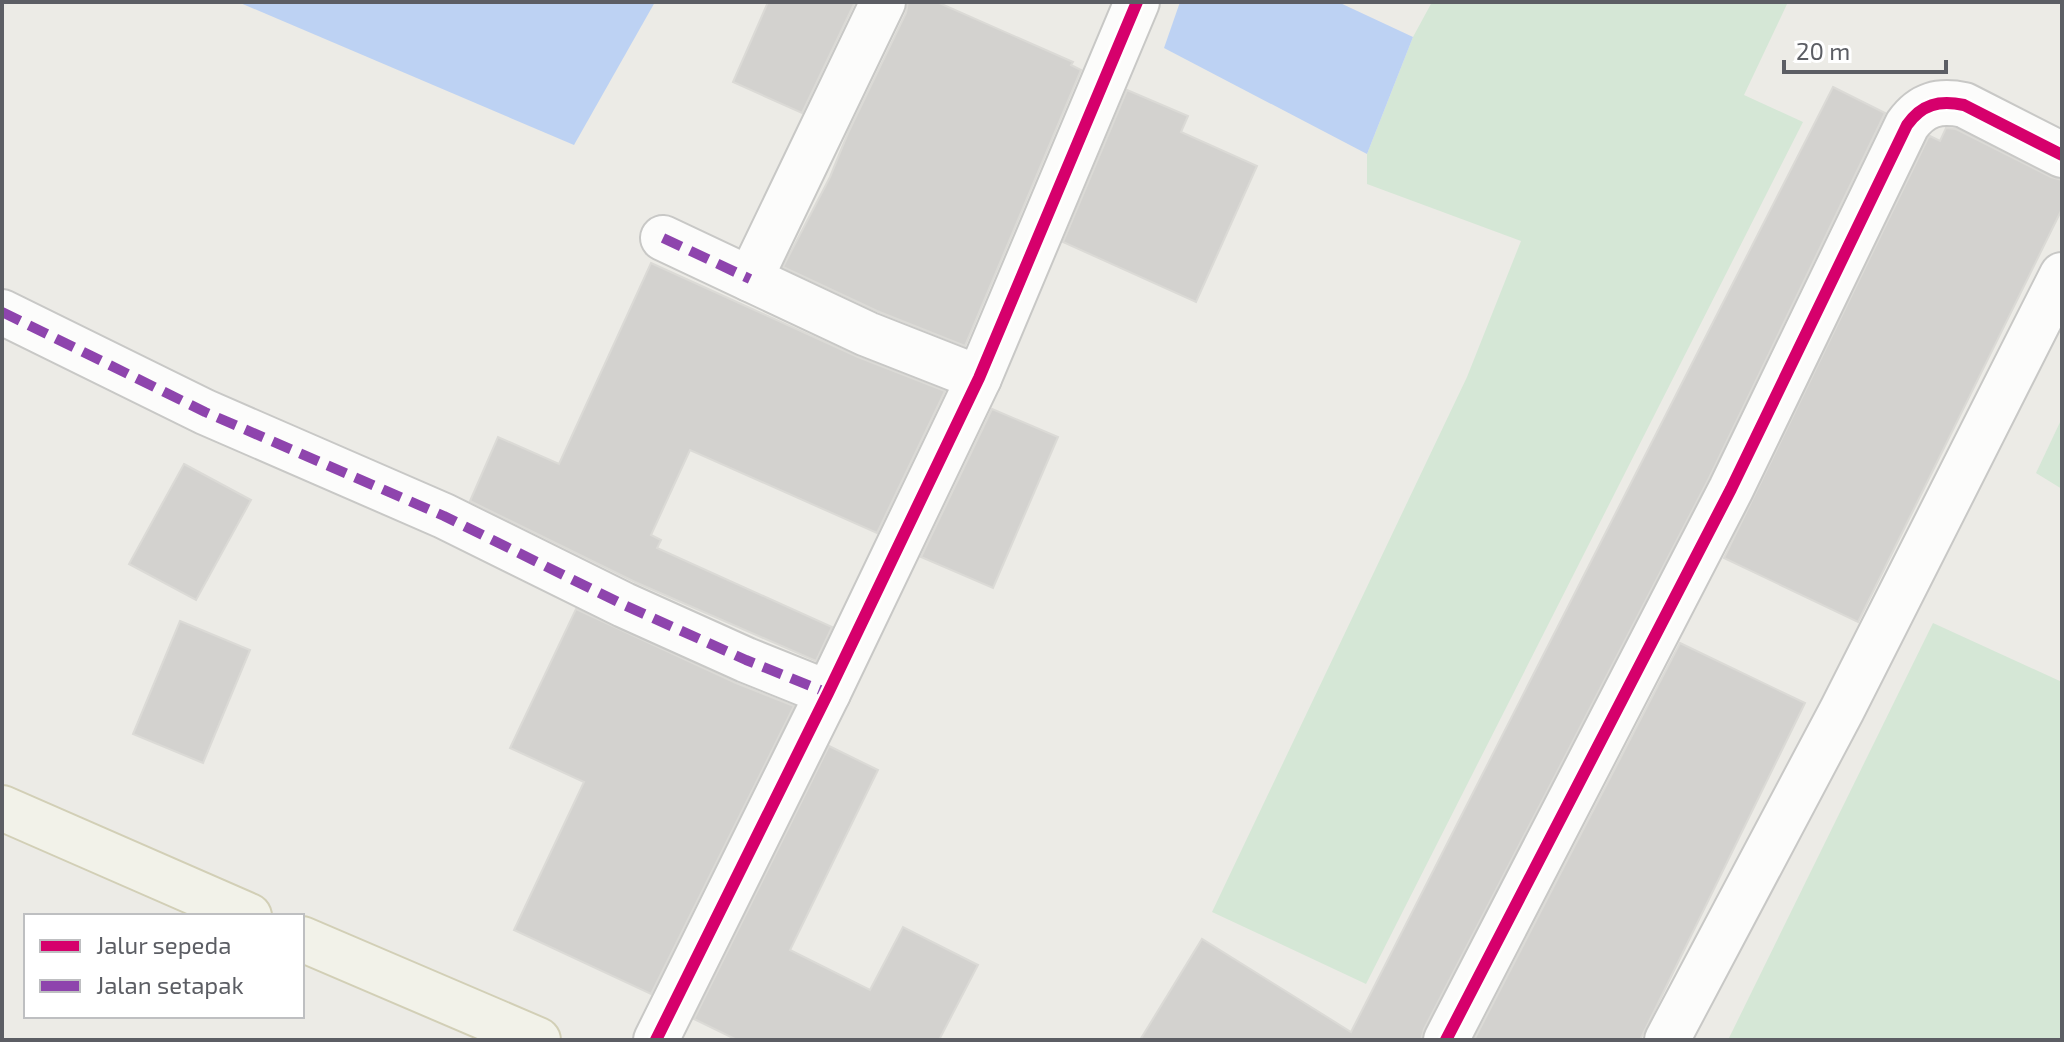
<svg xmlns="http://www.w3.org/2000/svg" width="2064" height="1042" font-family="'Exo 2',sans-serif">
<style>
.green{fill:#d5e7d6}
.water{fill:#bdd2f3}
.building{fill:#d3d2cf;stroke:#dbdad6;stroke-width:2}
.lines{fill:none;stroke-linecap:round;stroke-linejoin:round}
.minor-casing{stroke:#c8c8c6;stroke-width:48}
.major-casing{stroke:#d2cfb6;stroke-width:48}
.minor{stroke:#fcfcfb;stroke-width:44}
.major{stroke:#f2f2e9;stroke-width:44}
.quiet{stroke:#8e44ad;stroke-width:10;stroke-dasharray:20 10;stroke-linecap:butt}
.cycleway-casing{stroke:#fff;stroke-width:17}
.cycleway{stroke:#d6006c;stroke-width:12}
</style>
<rect width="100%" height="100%" fill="#ecebe6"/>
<g class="green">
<path d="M1432,2H1788L1744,95L1803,122L1366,984L1212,912L1467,377L1521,241L1367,184V154L1413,37Z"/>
<path d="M2062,418V489L2036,473Z"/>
<path d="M1933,623L2062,682V1040H1728Z"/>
</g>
<g class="water">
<path d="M238,2H655L574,145Z"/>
<path d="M1180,2H1338L1413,37L1367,154L1164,48Z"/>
</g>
<g class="building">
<path d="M768,2H855L802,113L733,82Z"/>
<path d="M908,2H937L1073,62L1071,65L1081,70L965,346L877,311L783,267L830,177L848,133L906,13Z"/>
<path d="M1833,87L1885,113L1709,478L1424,1029L1421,1040H1140L1202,939L1351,1032Z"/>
<path d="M1127,90L1188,116L1181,132L1257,166L1196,302L1063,242Z"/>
<path d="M1946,128L1956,129L2051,177L2062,180V209L1858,622L1724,558L1928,138L1930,136L1940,141Z"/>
<path d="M651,263L858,357L945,391L877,533L690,450L651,535L661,540L657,548L832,627L816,661L635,582L470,501L498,437L559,464Z"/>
<path d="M992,409L1058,437L993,588L921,557Z"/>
<path d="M184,464L251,500L196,600L129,564Z"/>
<path d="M576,609L736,683L794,706L651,994L514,930L584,782L510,748Z"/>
<path d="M180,621L250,650L203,763L133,734Z"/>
<path d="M1680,643L1805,703L1640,1040H1474Z"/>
<path d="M829,746L878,770L790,950L870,990L903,927L978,965L939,1040H737L694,1019Z"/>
</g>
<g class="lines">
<g class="minor-casing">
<g id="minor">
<path d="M883,2L750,279L867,334L979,378"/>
<path d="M663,238L750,279"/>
<path d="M2,312L205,412L444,516L624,605L746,660L828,693"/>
<path d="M656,1040L828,693L979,378L1137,2"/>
<path d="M1446,1040L1731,489L1907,125C1922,104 1939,100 1964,105L2062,155"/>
<path d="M1667,1040L1842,710L2062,275"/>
</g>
</g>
<g class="major-casing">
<g id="major">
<path d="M2,808L249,916"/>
<path d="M302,939L538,1040"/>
</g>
</g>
<use href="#minor" class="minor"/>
<use href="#major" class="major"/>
<g class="quiet">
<path d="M663,238L750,279"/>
<path d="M2,312L205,412L444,516L624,605L746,660L828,693"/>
</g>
<g class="cycleway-casing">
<g id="cycleway">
<path d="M656,1040L828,693L979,378L1137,2"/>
<path d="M1446,1040L1731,489L1907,125C1922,104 1939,100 1964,105L2062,155"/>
</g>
</g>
<use href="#cycleway" class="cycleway"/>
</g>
<rect width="2064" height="1042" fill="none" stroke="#5c5e64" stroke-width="8"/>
<rect x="24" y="914" width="280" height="104" fill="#ffffff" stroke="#bebfc1" stroke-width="2"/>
<rect x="40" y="940" width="40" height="12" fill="#d6006c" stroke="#bebfc1" stroke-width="2"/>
<text x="96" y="954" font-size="24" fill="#5c5e64">Jalur sepeda</text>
<rect x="40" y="980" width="40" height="12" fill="#8e44ad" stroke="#bebfc1" stroke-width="2"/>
<text x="96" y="994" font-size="24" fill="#5c5e64">Jalan setapak</text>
<path d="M1784 60v12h162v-12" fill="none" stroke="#5c5e64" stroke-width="4"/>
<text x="1796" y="60" font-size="24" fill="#5c5e64" stroke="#ffffff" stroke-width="6" paint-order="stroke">20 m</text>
</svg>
